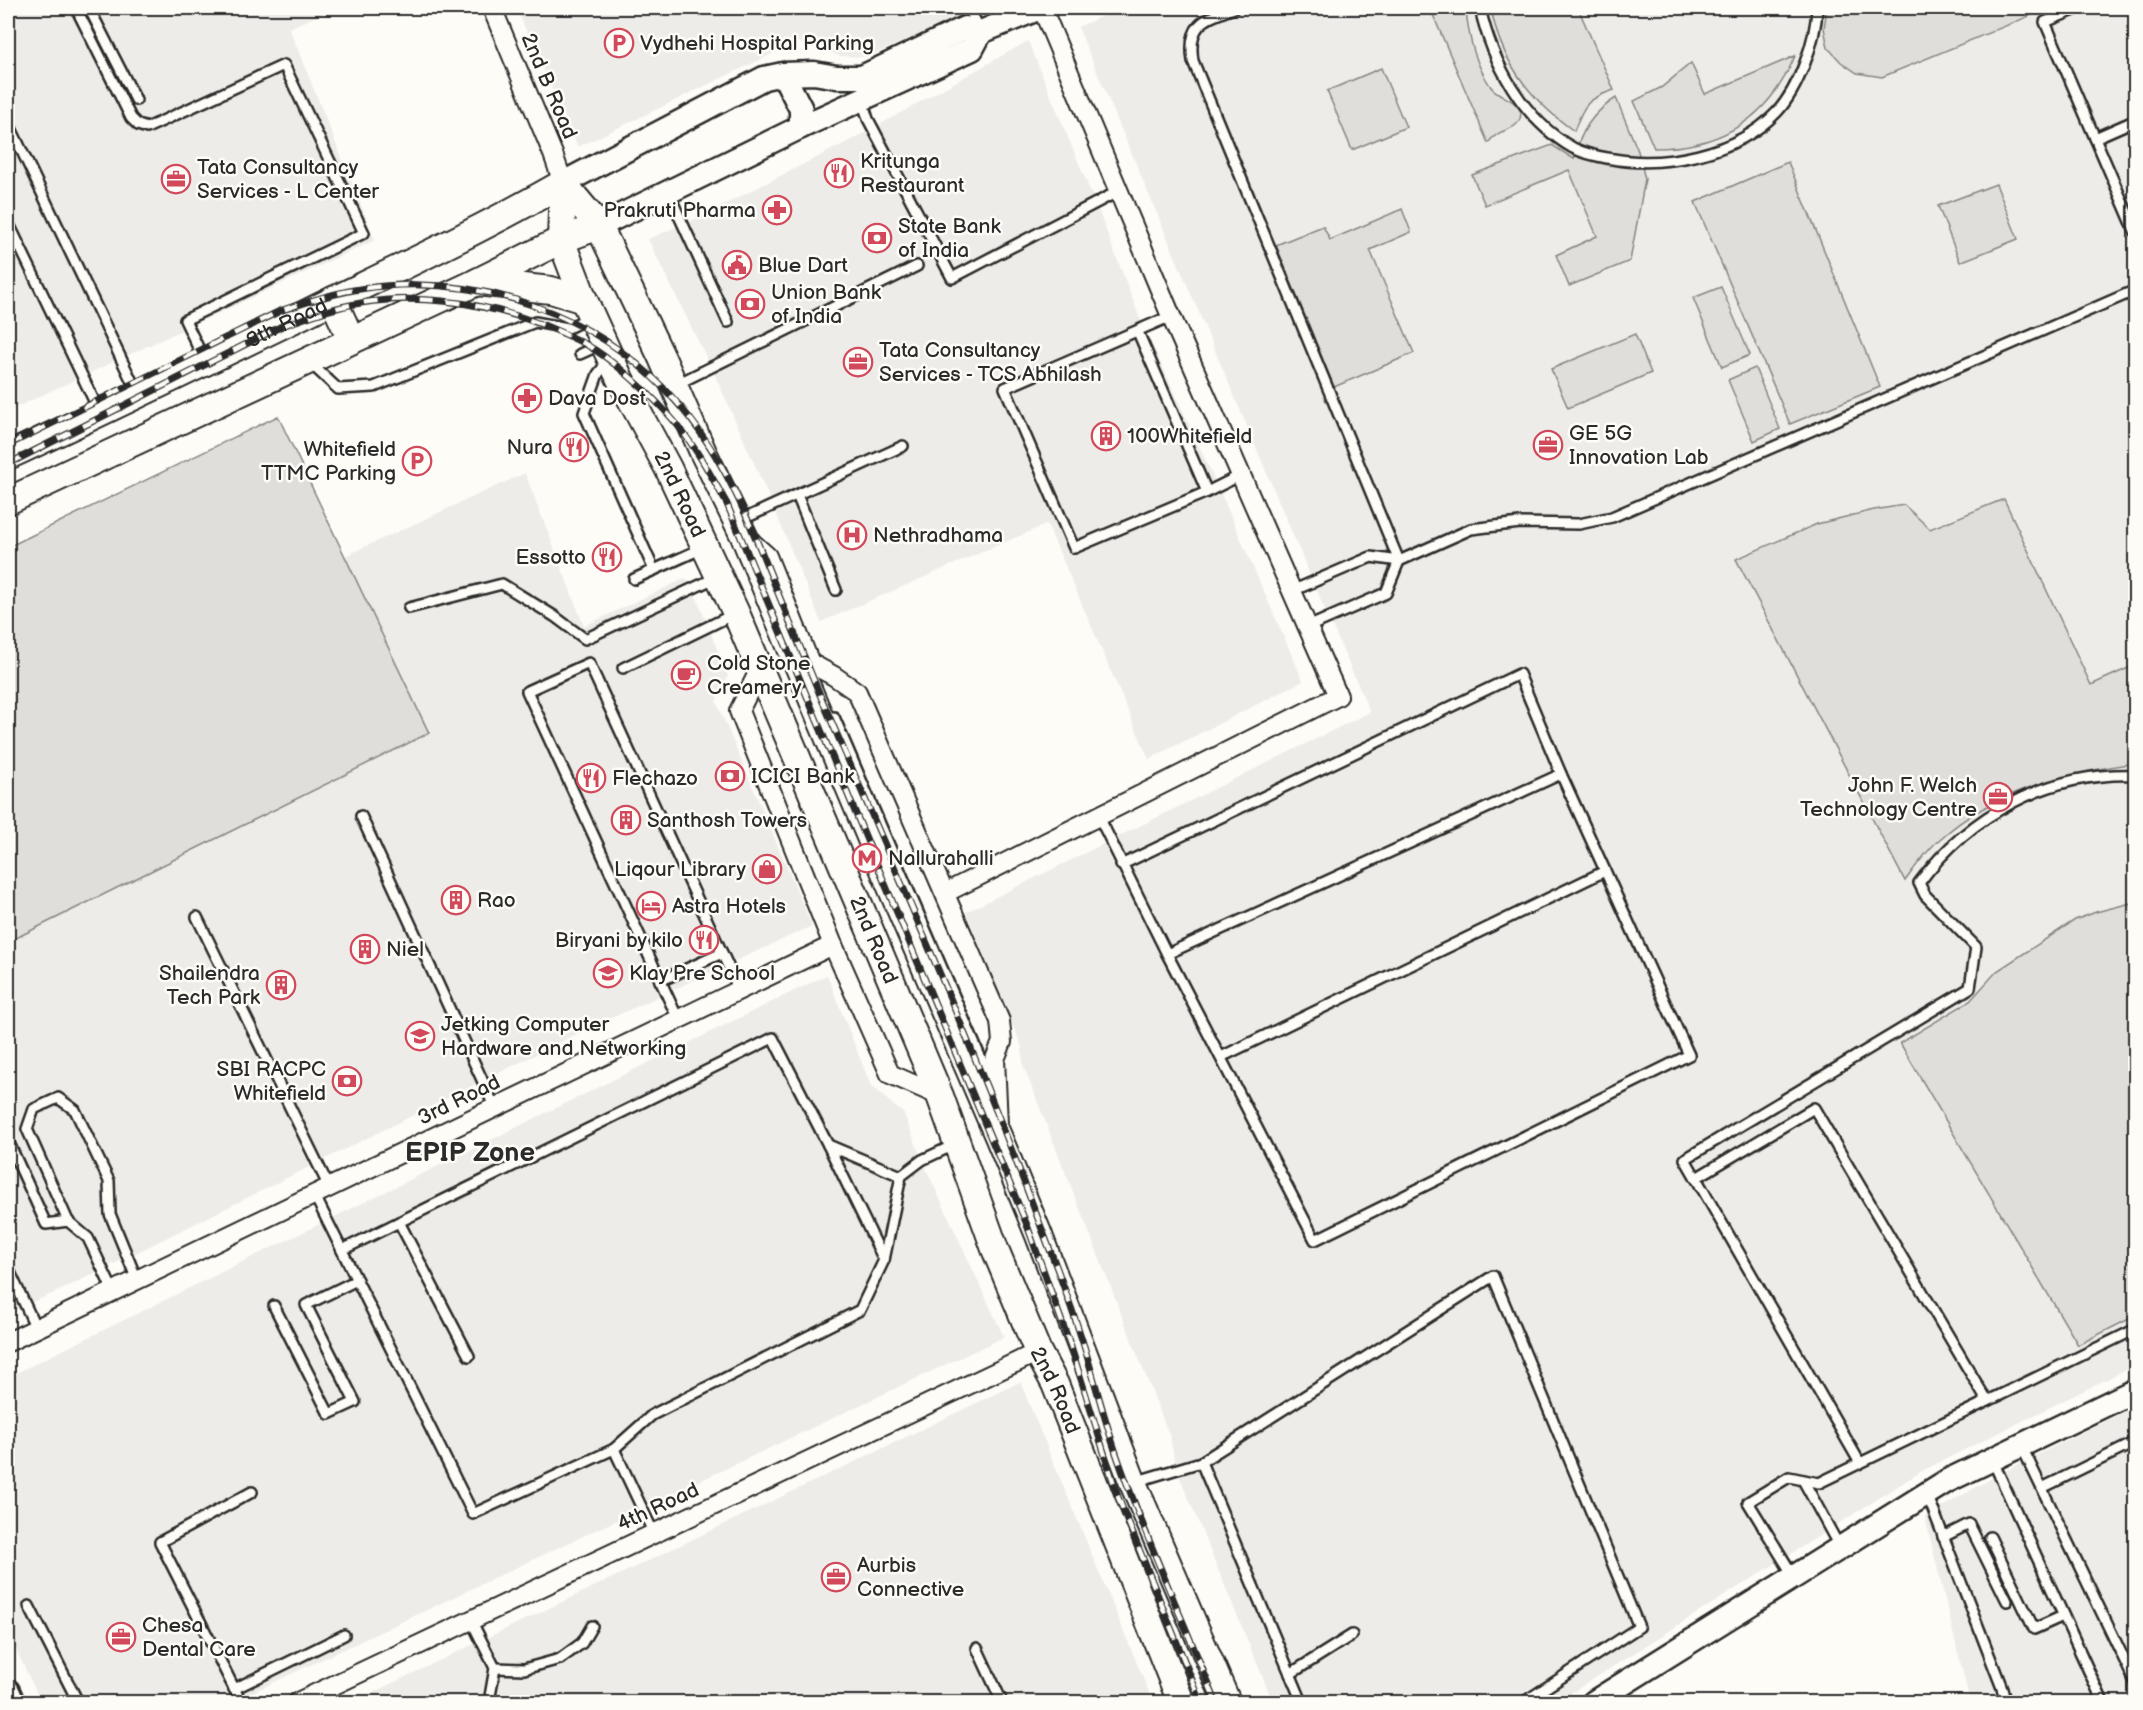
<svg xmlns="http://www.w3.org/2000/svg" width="2143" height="1710" font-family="'Balsamiq Sans',sans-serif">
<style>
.built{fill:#edece8}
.green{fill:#dfdeda;stroke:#858482;stroke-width:1.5}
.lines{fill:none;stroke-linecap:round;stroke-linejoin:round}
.service-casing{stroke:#2b2b2b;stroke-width:14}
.minor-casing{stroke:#2b2b2b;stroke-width:22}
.tertiary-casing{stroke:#2b2b2b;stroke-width:27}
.secondary-casing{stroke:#2b2b2b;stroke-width:30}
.service{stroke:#fdfcf7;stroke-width:9}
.minor{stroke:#fdfcf7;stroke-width:18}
.tertiary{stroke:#fdfcf7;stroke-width:22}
.secondary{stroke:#fdfcf7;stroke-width:26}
.rail-casing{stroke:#2b2b2b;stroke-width:7}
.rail{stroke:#fdfcf7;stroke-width:4.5;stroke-dasharray:14;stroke-linecap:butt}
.labels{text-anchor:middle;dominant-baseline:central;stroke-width:5;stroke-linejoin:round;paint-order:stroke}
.poi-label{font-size:21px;fill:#2b2b2b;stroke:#fdfcf7;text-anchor:start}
.street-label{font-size:21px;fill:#2b2b2b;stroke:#fdfcf7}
.district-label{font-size:27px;font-weight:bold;fill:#2b2b2b;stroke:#fdfcf7}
</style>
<rect width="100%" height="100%" fill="#fdfcf7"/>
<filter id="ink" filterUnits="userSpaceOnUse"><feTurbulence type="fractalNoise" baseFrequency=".0167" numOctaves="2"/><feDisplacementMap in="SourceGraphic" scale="12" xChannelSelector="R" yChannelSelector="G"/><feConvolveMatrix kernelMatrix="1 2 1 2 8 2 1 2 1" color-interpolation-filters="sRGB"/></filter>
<g filter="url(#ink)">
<g class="built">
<path d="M8,8H335L289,28L375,240L8,411Z"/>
<path d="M516,8H986L866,57L840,56L797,42L578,147Z"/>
<path d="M1120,8H2135V1365L1920,1472L1557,1702H1273L1176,1468L1170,1437L1023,1065L1022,1047L966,912L1370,712L1313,582L1078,27Z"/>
<path d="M1028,41L1097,207L1139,316L1218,487L1303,681L1149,759L1047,524L821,622L773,506L715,375L648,239L698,218L861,135Z"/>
<path d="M525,473L584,626L686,578L697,599L728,676L716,701L812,926L581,1032L63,1289L8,1313V942L429,733L345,556Z"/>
<path d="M827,975L871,1086L904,1114L922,1160L1004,1337L232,1702H41L8,1633V1377Z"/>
<path d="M1020,1382L1153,1702H353L871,1454Z"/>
<path d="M2135,1406V1702H1970L1925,1517L1999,1474Z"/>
</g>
<g class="green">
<path d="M1430,8H1466C1468,35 1475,64 1491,87C1499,98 1526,101 1520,119C1516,131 1497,129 1488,143Z"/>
<path d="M1491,8H1578L1614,90C1587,99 1584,104 1574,131C1530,100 1500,61 1491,8Z"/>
<path d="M1827,8H2049L1882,77L1857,73L1841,62L1828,48L1824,28Z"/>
<path d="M1795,56C1769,118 1721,148 1654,148L1634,101L1662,87L1691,63L1705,94Z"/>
<path d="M1381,68L1406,127L1352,150L1327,91Z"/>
<path d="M1616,98L1638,151L1645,179L1630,261L1569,286L1556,255L1597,236L1569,170L1485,205L1472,175L1552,145L1574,159C1580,132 1592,113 1616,98Z"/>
<path d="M1788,162L1880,387L1790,424L1695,202Z"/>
<path d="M1996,184L2018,239L1960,262L1938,206Z"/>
<path d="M1402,209L1411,232L1370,250L1414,353L1334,387L1276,245L1323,226L1330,240Z"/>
<path d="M1721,287L1750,355L1722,367L1693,298Z"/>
<path d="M1635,334L1651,373L1568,408L1551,369Z"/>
<path d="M1755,368L1780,429L1754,441L1728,380Z"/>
<path d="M278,416L429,733L8,942V547Z"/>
<path d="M2004,499L2091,685L2135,665V763C2066,773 1993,791 1940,839C1926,851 1916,866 1905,881L1736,559L1817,524L1874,510L1904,505L1930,529Z"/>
<path d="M2135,902V1316L2078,1345L1900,1043L1970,1001L1997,971L2075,920L2096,912Z"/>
</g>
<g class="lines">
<g class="service-casing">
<g id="service">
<path d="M76,8L131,118L138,125L147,128L284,65L364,233L185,320L204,360"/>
<path d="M89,8L136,100"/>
<path d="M969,8L980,30"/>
<path d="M1234,8C1205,19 1187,23 1193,61L1399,561L1386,593L1308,627"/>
<path d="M1480,8C1492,62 1522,119 1573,148C1583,153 1596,156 1607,158C1663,169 1736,155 1777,112C1799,88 1816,40 1817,8"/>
<path d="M2079,8L2045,22L2136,233"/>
<path d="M862,100L868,119L952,278L1119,191"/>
<path d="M8,122L137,392"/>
<path d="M2095,138L2136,120"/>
<path d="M668,192L728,322"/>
<path d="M8,222L99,411"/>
<path d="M1171,316L1005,388L1074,548L1207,492L1241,475"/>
<path d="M1138,332L1207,492"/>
<path d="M580,354L602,344"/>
<path d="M609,360L598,374L584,413L654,570"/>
<path d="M309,362L338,389L374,387L535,322L568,328L590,317"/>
<path d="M677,384L917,266"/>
<path d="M797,495L836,590"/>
<path d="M739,521L903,446"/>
<path d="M634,579L703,548"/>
<path d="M1292,591L1371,557L1399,561L1471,529L1520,523L1579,524L1612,517L2136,290"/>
<path d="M409,608L502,584L554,616L585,639L717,577"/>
<path d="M623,668L734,614"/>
<path d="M834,717L991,1082"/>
<path d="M361,816L495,1108"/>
<path d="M1099,817L1167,954L1561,774"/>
<path d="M1121,865L1519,674L1561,774L1689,1055L1315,1240L1167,954"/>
<path d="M197,917L329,1187"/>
<path d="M660,981L722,953"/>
<path d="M678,1019L527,691L589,663L739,990"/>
<path d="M1221,1057L1605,871"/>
<path d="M8,1141L46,1224L68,1221"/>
<path d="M828,1145L901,1176"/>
<path d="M1696,1178L1814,1108L1987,1401"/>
<path d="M314,1194L473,1514L614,1449L652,1415L860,1310L884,1260L901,1176L922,1160L954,1145"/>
<path d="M399,1222L469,1356"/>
<path d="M342,1250L773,1038L828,1145L884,1260"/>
<path d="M8,1268L36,1328"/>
<path d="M113,1291L88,1238L68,1221L27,1129L34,1109L58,1098L75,1110L109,1181L110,1214L137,1280"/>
<path d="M274,1306L329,1414L355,1402L306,1305L357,1280"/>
<path d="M2021,1445L2136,1684"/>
<path d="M614,1449L654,1534"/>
<path d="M1992,1459L2103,1702"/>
<path d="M1201,1462L1302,1702"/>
<path d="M1860,1463L1685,1159L1970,988L1976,947L1925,895L1919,883C1970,814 2048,772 2136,775"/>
<path d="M1803,1480L1840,1548"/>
<path d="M1134,1482L1201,1462L1493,1276L1639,1627L1524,1702"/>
<path d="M2042,1488L2136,1442"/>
<path d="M1927,1494L2002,1688L2005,1702"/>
<path d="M1943,1537L1969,1524L2007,1601"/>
<path d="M1990,1537L2034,1629L2063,1616"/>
<path d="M1794,1577L1748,1502L1789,1477L1819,1483L2136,1329"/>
<path d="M29,1606L78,1702"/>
<path d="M471,1620L495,1668L489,1702"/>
<path d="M977,1648L1002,1702"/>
<path d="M495,1668L524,1669L560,1659L582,1643L592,1626"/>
<path d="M1290,1674L1352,1635"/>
<path d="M234,1689L344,1635"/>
<path d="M241,1702L160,1542L252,1492"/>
</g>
</g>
<g class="minor-casing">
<g id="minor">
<path d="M492,8L553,154L563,183"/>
<path d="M748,539L767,556L810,663L834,676L857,692L1000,1021L1002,1042L995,1059L998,1124"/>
<path d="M759,671L739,711L833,945L890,1074L940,1096"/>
<path d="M945,893L1338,696L1171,316L1042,8"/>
<path d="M8,1342L833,945"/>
<path d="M298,1702L1038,1352"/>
</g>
</g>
<g class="tertiary-casing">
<g id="tertiary">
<path d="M783,74L801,109V127"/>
<path d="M563,183L764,78L783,74L814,73L837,77H862L965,28L981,32L1040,8"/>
<path d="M599,226L801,127L972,49L981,32"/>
<path d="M8,1691L13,1702"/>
<path d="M1594,1702L1947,1481L2136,1390"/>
</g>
</g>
<g class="secondary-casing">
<g id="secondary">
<path d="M563,183L599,226L662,358L703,452L744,536L901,911L998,1136L1038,1233L1133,1483L1227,1702"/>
<path id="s1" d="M563,183L561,240L584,300L620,379L668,468L736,613L940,1096L995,1249L1038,1352L1055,1384L1181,1702"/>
<path d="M477,282L551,290L584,300"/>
<path d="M333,300L351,339"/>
<path id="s2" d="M8,456C109,409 210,360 311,311C395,270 481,230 563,183"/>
<path d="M8,501L477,282L561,240L599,226"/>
</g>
</g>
<use href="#service" class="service"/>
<use href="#minor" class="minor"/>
<use href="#tertiary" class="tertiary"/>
<use href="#secondary" class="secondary"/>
<g class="rail-casing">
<g id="rail">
<path d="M8,445L280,311C306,302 333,293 360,289C465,273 575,305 652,377C713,433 740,499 770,573C787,616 805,659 823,702C898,875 974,1048 1040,1224C1056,1265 1071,1305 1084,1346C1095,1382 1104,1418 1116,1453C1145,1537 1183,1620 1216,1702"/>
<path d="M8,464L282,326C308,317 334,307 361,303C437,291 520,309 587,345C613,360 647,391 667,413C692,440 709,472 727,504L1027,1225L1071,1347L1118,1497L1201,1702"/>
</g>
</g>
<use href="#rail" class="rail"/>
</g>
</g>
<defs>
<g id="parking-ring" transform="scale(1.5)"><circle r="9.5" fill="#fdfcf7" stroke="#d1495b" stroke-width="1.5"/><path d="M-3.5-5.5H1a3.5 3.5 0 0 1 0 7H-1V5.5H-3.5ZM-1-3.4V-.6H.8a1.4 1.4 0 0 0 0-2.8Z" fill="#d1495b"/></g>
<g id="restaurant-ring" transform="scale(1.5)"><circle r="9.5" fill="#fdfcf7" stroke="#d1495b" stroke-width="1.5"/><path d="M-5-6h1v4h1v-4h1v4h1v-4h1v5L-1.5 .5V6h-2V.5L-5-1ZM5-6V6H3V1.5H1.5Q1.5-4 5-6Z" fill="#d1495b"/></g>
<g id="office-ring" transform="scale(1.5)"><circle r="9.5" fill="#fdfcf7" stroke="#d1495b" stroke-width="1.5"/><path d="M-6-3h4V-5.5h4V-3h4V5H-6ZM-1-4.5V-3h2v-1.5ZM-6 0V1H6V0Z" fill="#d1495b"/></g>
<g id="pharmacy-ring" transform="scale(1.5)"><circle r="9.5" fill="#fdfcf7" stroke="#d1495b" stroke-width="1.5"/><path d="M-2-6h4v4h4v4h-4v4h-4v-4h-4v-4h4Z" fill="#d1495b"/></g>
<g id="bank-ring" transform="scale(1.5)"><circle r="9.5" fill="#fdfcf7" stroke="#d1495b" stroke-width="1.5"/><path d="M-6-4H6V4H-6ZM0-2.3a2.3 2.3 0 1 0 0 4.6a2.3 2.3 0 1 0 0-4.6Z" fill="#d1495b"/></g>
<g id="civic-ring" transform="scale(1.5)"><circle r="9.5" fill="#fdfcf7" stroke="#d1495b" stroke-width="1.5"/><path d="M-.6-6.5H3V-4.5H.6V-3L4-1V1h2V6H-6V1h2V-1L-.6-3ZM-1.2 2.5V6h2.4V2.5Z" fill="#d1495b"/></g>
<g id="building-ring" transform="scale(1.5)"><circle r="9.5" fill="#fdfcf7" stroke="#d1495b" stroke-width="1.5"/><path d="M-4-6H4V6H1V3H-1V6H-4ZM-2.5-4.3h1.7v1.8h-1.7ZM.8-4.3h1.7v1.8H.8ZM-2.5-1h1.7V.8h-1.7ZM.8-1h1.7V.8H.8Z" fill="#d1495b"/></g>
<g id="hospital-ring" transform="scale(1.5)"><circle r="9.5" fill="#fdfcf7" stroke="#d1495b" stroke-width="1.5"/><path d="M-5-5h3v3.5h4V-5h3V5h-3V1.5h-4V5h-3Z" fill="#d1495b"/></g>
<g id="cafe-ring" transform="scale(1.5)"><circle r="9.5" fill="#fdfcf7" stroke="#d1495b" stroke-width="1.5"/><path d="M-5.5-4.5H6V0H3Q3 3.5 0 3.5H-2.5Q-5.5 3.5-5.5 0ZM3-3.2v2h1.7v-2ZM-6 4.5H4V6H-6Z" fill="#d1495b"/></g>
<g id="metro-ring" transform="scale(1.5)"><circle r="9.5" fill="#fdfcf7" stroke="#d1495b" stroke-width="1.5"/><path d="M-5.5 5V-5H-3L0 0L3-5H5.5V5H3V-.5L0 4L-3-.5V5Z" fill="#d1495b"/></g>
<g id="shop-ring" transform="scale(1.5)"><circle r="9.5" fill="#fdfcf7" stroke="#d1495b" stroke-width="1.5"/><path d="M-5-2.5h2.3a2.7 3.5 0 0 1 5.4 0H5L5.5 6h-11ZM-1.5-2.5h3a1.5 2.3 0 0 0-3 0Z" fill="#d1495b"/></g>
<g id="hotel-ring" transform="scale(1.5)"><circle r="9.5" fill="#fdfcf7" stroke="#d1495b" stroke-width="1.5"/><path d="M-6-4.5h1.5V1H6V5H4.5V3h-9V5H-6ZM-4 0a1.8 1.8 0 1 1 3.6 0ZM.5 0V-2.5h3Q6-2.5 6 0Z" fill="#d1495b"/></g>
<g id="school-ring" transform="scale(1.5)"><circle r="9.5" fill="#fdfcf7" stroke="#d1495b" stroke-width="1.5"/><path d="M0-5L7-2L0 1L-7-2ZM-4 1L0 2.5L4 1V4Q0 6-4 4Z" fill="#d1495b"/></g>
</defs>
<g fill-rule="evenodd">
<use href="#parking-ring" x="619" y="43"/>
<use href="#restaurant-ring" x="839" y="173"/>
<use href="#office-ring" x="176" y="179"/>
<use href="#pharmacy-ring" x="777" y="210"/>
<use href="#bank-ring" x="877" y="238"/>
<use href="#civic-ring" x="737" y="265"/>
<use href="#bank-ring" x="750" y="304"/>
<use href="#office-ring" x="858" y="362"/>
<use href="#pharmacy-ring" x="527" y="398"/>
<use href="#building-ring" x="1106" y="436"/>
<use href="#office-ring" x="1548" y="445"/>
<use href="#restaurant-ring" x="574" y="447"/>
<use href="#parking-ring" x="417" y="461"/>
<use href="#hospital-ring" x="852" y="535"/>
<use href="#restaurant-ring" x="607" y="557"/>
<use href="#cafe-ring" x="686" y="675"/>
<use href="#bank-ring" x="730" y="776"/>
<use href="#restaurant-ring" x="591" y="778"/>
<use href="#office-ring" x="1998" y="797"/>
<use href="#building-ring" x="626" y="820"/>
<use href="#metro-ring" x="867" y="858"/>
<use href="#shop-ring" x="767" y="869"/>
<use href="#building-ring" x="456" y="900"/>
<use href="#hotel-ring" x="651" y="906"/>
<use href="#restaurant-ring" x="704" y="940"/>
<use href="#building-ring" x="365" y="949"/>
<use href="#school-ring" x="608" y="973"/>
<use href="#building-ring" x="281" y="985"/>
<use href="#school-ring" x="420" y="1036"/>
<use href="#bank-ring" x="347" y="1081"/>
<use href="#office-ring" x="836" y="1577"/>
<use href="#office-ring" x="121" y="1637"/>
</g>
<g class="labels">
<g class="poi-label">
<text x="640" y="43">Vydhehi Hospital Parking</text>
<text x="860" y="161">Kritunga<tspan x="860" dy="24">Restaurant</tspan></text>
<text x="197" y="167">Tata Consultancy<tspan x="197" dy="24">Services - L Center</tspan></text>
<text x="756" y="210" text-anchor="end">Prakruti Pharma</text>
<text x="898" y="226">State Bank<tspan x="898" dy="24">of India</tspan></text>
<text x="758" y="265">Blue Dart</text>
<text x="771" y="292">Union Bank<tspan x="771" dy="24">of India</tspan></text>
<text x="879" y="350">Tata Consultancy<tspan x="879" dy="24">Services - TCS Abhilash</tspan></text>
<text x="548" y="398">Dava Dost</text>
<text x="1569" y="433">GE 5G<tspan x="1569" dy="24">Innovation Lab</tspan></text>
<text x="1127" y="436">100Whitefield</text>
<text x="553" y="447" text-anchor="end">Nura</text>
<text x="396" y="449" text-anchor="end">Whitefield<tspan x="396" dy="24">TTMC Parking</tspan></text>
<text x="873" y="535">Nethradhama</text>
<text x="586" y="557" text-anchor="end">Essotto</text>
<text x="707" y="663">Cold Stone<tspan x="707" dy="24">Creamery</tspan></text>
<text x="751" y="776">ICICI Bank</text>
<text x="612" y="778">Flechazo</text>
<text x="1977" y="785" text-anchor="end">John F. Welch<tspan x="1977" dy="24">Technology Centre</tspan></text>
<text x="647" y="820">Santhosh Towers</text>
<text x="888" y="858">Nallurahalli</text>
<text x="746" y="869" text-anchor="end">Liqour Library</text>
<text x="477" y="900">Rao</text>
<text x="672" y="906">Astra Hotels</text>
<text x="683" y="940" text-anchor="end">Biryani by kilo</text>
<text x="386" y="949">Niel</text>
<text x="260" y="973" text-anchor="end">Shailendra<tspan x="260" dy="24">Tech Park</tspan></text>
<text x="629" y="973">Klay Pre School</text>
<text x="441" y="1024">Jetking Computer<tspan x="441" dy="24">Hardware and Networking</tspan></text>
<text x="326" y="1069" text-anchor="end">SBI RACPC<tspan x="326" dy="24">Whitefield</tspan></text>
<text x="857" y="1565">Aurbis<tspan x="857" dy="24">Connective</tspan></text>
<text x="142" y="1625">Chesa<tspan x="142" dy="24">Dental Care</tspan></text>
</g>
<g class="street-label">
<text transform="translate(549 86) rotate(67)">2nd B Road</text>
<text stroke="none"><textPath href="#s2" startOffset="309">8th Road</textPath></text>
<text stroke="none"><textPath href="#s1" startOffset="338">2nd Road</textPath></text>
<text stroke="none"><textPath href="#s1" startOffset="824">2nd Road</textPath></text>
<text transform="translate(459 1100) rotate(-26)">3rd Road</text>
<text stroke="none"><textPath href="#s1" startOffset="1310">2nd Road</textPath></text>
<text transform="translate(658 1507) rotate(-25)">4th Road</text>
</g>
<g class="district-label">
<text x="470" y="1153">EPIP Zone</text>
</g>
</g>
<rect width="2143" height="1710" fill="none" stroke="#fdfcf7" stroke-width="30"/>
<rect x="15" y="15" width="2113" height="1680" fill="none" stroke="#2b2b2b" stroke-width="2" filter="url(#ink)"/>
</svg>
